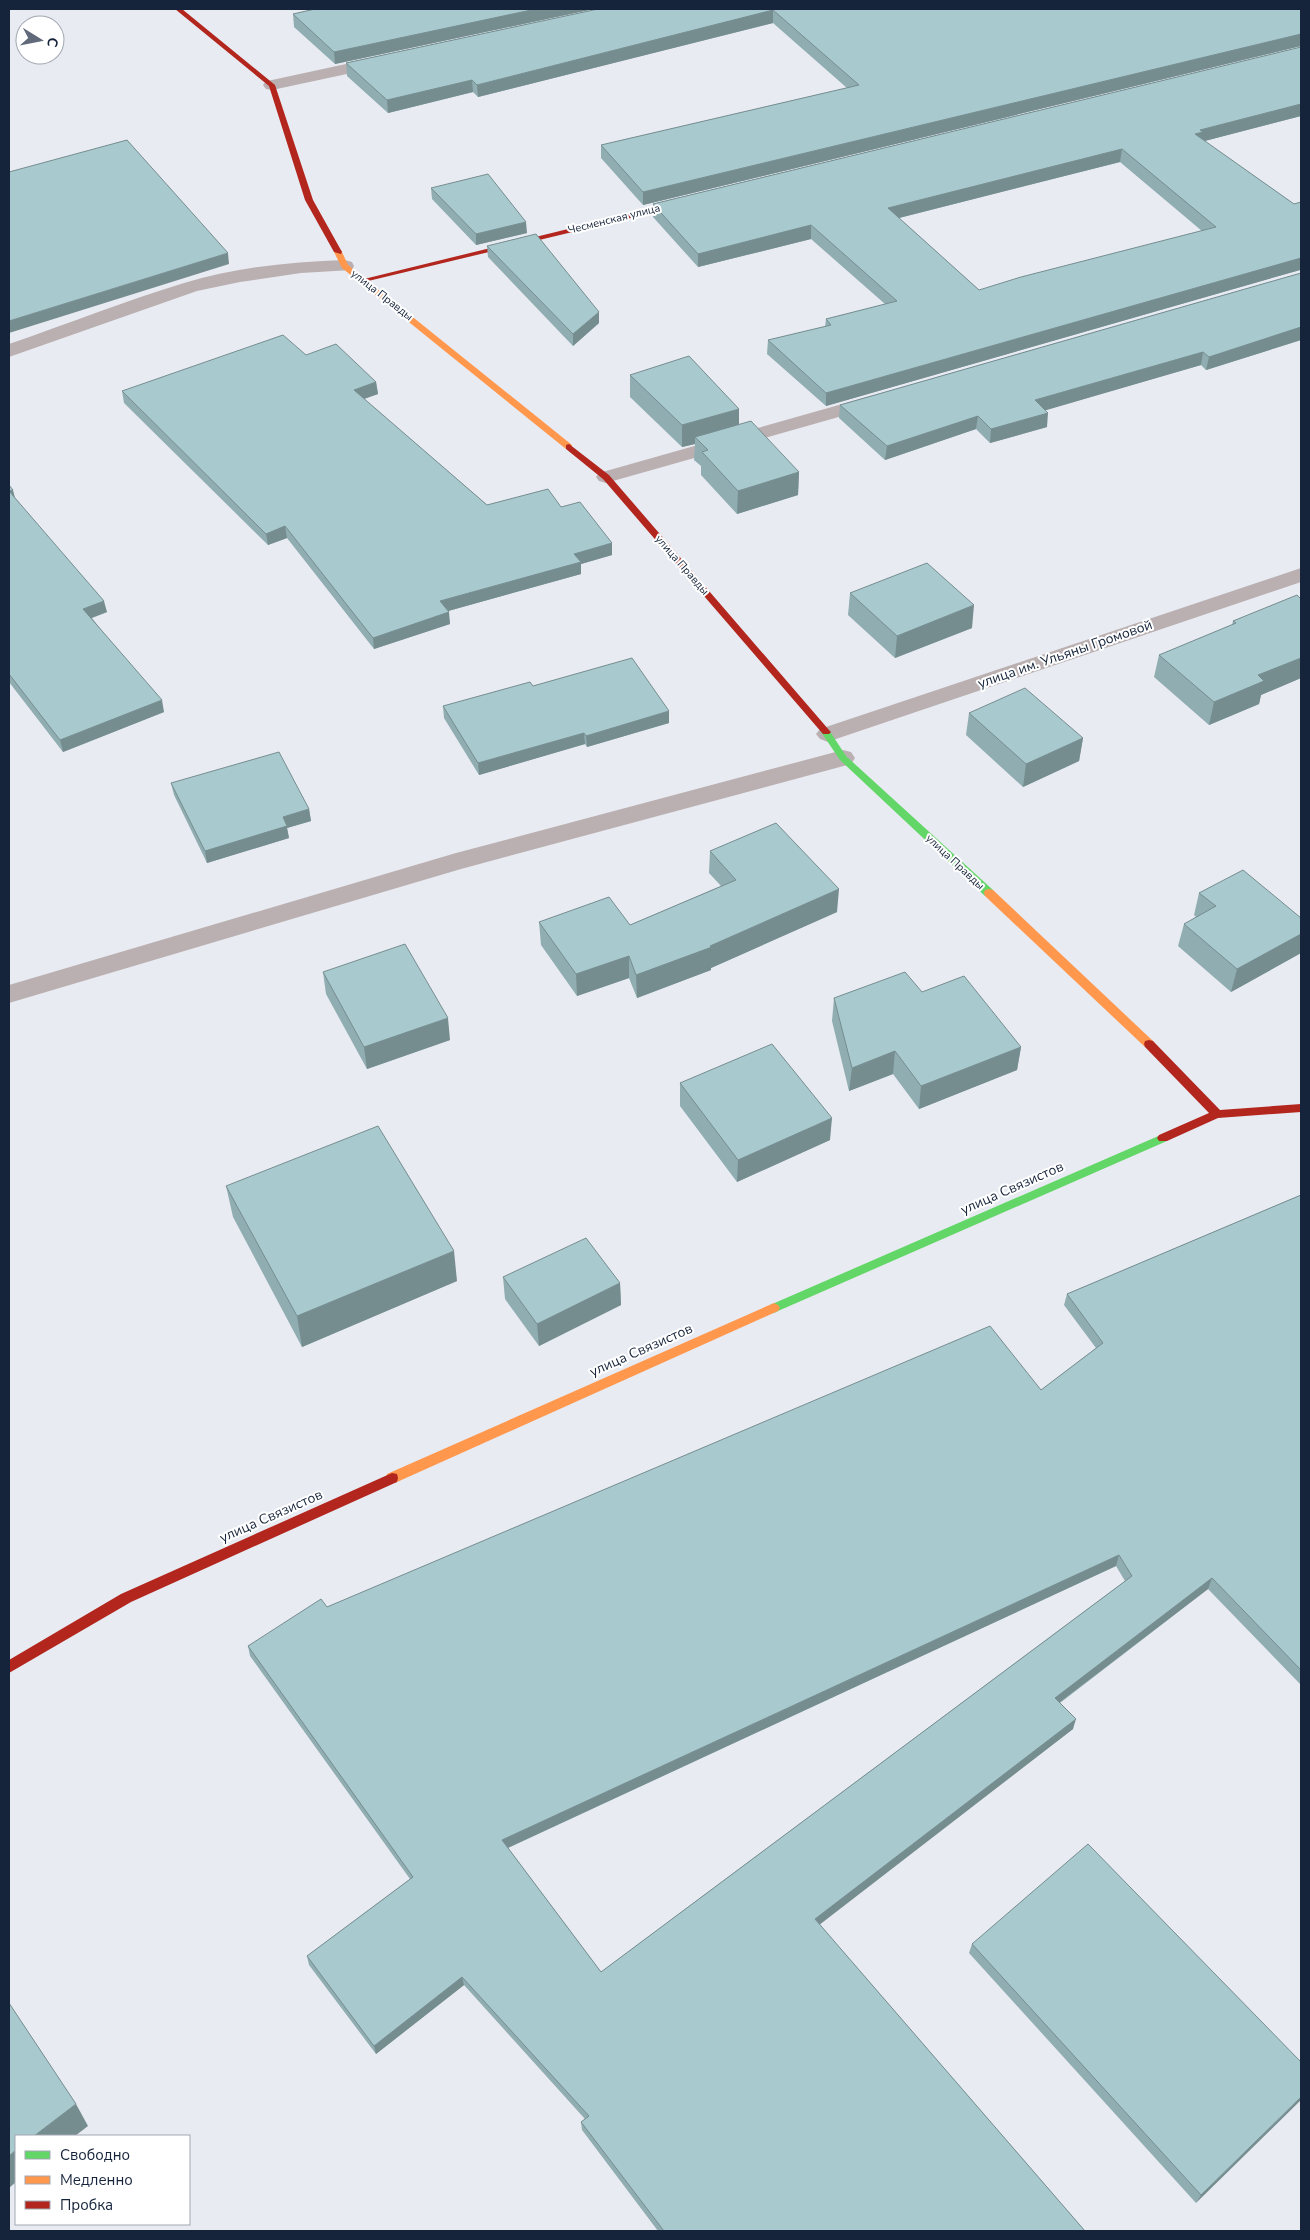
<svg xmlns="http://www.w3.org/2000/svg" width="1310" height="2240" font-family="'Nunito Sans',sans-serif">
<style>
.lines{fill:none;stroke-linecap:round;stroke-linejoin:round}
.street{fill:#bbb0b1;fill-rule:evenodd}
.fast{fill:#63d668;fill-rule:evenodd}
.slow{fill:#ff974d;fill-rule:evenodd}
.jam{fill:#b3261e;fill-rule:evenodd}
.wall{fill:#90adb1;fill-rule:evenodd}
.shaded-wall{fill:#768d90}
.building{fill:#a8c9ce;stroke:#768d90;fill-rule:evenodd}
.labels{text-anchor:middle;dominant-baseline:central;stroke-width:4;stroke-linejoin:round;paint-order:stroke}
.far-street-label{font-size:11px;fill:#16243b;stroke:#fff}
.street-label{font-size:14px;fill:#16243b;stroke:#fff}
</style>
<rect width="100%" height="100%" fill="#e8ebf2"/>
<g class="lines">
<g class="street">
<path d="M383,56L389,57L391,61L389,65L272,90L266,89L263,85L266,81L272,80Z"/>
<path d="M345,260L352,262L354,266L352,270L301,273L240,282L197,291L9,357V344C67,324 125,301 184,283C236,267 291,262 345,260Z"/>
<path d="M874,395L881,397L884,401L881,405L613,481L606,483L599,481L596,477L599,473Z"/>
<path d="M1301,568V582L836,739L828,742L820,739L816,734L820,729Z"/>
<path d="M843,750L851,752L855,758L851,764L461,869L9,1003V985L456,853Z"/>
</g>
<g class="fast">
<path d="M826,729L829,730L846,756L993,890L994,893L993,896H985L840,760L821,732Z"/>
<path d="M1163,1134L1167,1135L1169,1138L1167,1141L778,1311L774,1313L770,1311L768,1308L770,1305Z"/>
</g>
<g class="slow">
<path d="M335,250H341L348,265L572,445V449H566L342,268L334,252Z"/>
<path d="M989,889L993,890L1153,1041L1154,1044L1153,1047H1145L985,896L984,893L985,890Z"/>
<path d="M774,1303L778,1305L780,1308L778,1311L397,1482L392,1483L387,1482L386,1478L387,1474Z"/>
</g>
<g class="jam">
<path d="M175,9H182L275,85L313,200L342,252L341,254L334,252L305,200L269,86Z"/>
<path d="M690,199H693V203L364,282L360,280Z"/>
<path d="M569,444L609,475L829,730L831,732L829,734H823L603,479L566,449V445Z"/>
<path d="M1149,1040L1153,1041L1220,1110L1301,1104V1112L1218,1118L1167,1141H1159L1157,1138L1159,1135L1209,1113L1145,1047L1144,1044L1145,1041Z"/>
<path d="M392,1473L397,1474L398,1478L397,1482L131,1602L9,1673V1660L121,1594Z"/>
</g>
</g>
<g class="wall">
<path d="M315,9H594L335,64L294,27L293,14Z"/>
<path d="M598,9H1301V46L643,205L601,158V145L847,88L773,23L478,97L473,92L388,113L347,76L346,63Z"/>
<path d="M1301,47V116L1204,141L1294,204L1301,202V271L1300,270L826,406L767,354L768,340L825,327L826,319L885,304L811,239L698,267L653,217V204ZM1120,162L1202,231L979,290L899,218Z"/>
<path d="M431,188L527,233L476,245L432,199Z"/>
<path d="M487,246L599,312V323L573,346L488,257Z"/>
<path d="M1301,273V340L1206,370L1201,365L1045,410L1047,427L990,443L976,429L885,460L839,418L840,405Z"/>
<path d="M306,355L376,382L378,394L364,399L487,505L561,507L612,543V555L581,564V574L448,611L450,624L374,649L287,538L268,545L124,403L122,391Z"/>
<path d="M630,375L739,425L799,472L798,495L737,514L701,475V466L694,460L695,444L682,447L630,397Z"/>
<path d="M9,485L15,498L107,612L92,618L164,712L63,752L9,682Z"/>
<path d="M850,593L972,628L895,658L848,615Z"/>
<path d="M1301,599V678L1261,695L1259,704L1209,725L1154,677L1159,655L1232,625L1233,621Z"/>
<path d="M533,686L669,723L587,747L585,744L479,775L444,718L443,706Z"/>
<path d="M969,713L1083,738L1079,761L1023,787L966,735Z"/>
<path d="M171,783L309,809L311,821L287,828L289,838L207,863L174,795Z"/>
<path d="M710,851L837,912L711,968V970L637,998L629,978L577,996L541,945L539,922L630,925L721,886L709,873Z"/>
<path d="M1199,893L1301,918V953L1231,992L1178,946L1184,924L1196,917L1194,915Z"/>
<path d="M323,972L450,1040L367,1069L326,994Z"/>
<path d="M922,992L1021,1047L1017,1070L919,1109L893,1074L849,1091L832,1021L834,998Z"/>
<path d="M680,1083L830,1140L737,1182L680,1106Z"/>
<path d="M226,1186L457,1281L302,1347L233,1217Z"/>
<path d="M1301,1195V1685L1208,1589L1060,1703L1073,1729L819,1924L1085,2231H658L582,2130L581,2122L585,2119L464,1985L376,2054L309,1965L307,1956L410,1879L250,1656L248,1646L327,1607L1041,1390L1096,1348L1064,1305L1067,1294ZM1116,1566L1125,1581L601,1972L508,1848Z"/>
<path d="M503,1277L620,1283L621,1305L539,1346L505,1299Z"/>
<path d="M972,1944L1301,2062L1196,2203L969,1953Z"/>
</g>
<g class="shaded-wall">
<path d="M536,9H594L335,64L334,52Z"/>
<path d="M773,10V23L478,97L477,85Z"/>
<path d="M1301,34V46L643,205V192Z"/>
<path d="M472,80L473,92L388,113L387,100Z"/>
<path d="M1301,104V116L1201,142L1195,134L1200,130Z"/>
<path d="M1122,149L1120,162L887,221L888,208Z"/>
<path d="M526,222L527,233L476,245V234Z"/>
<path d="M811,225V239L698,267V254Z"/>
<path d="M228,253L229,264L9,333V321Z"/>
<path d="M1301,258L1300,270L826,406V393Z"/>
<path d="M599,312V323L573,346V334Z"/>
<path d="M1301,327V340L1206,370L1209,357Z"/>
<path d="M1203,352L1201,365L1033,414L1035,400Z"/>
<path d="M376,382L378,394L355,402L354,390Z"/>
<path d="M739,409V431L695,437V444L682,447V425Z"/>
<path d="M1048,413L1047,427L990,443L991,429Z"/>
<path d="M978,416L976,429L885,460L887,446Z"/>
<path d="M799,472L798,495L737,514L738,491Z"/>
<path d="M13,490L16,502L9,491Z"/>
<path d="M285,526L287,538L268,545L266,534Z"/>
<path d="M612,543V555L581,564V574L441,613L440,601L574,554Z"/>
<path d="M104,601L107,612L86,620L83,609Z"/>
<path d="M974,605L972,628L895,658L897,636Z"/>
<path d="M449,612L450,624L374,649L373,638Z"/>
<path d="M1301,658V678L1261,695L1259,704L1209,725L1214,702L1258,675Z"/>
<path d="M162,700L164,712L63,752L60,740Z"/>
<path d="M669,711V723L587,747L586,736Z"/>
<path d="M584,733L585,744L479,775L478,763Z"/>
<path d="M1083,738L1079,761L1023,787L1026,764Z"/>
<path d="M309,809L311,821L287,828L289,838L207,863L205,851L283,817Z"/>
<path d="M839,889L837,912L711,968V970L637,998L636,975L710,946Z"/>
<path d="M1301,934V953L1231,992L1237,969Z"/>
<path d="M629,956V978L577,996L576,974Z"/>
<path d="M448,1018L450,1040L367,1069L364,1047Z"/>
<path d="M1021,1047L1017,1070L919,1109L921,1086Z"/>
<path d="M895,1051L893,1074L849,1091L852,1068Z"/>
<path d="M832,1118L830,1140L737,1182L738,1160Z"/>
<path d="M454,1251L457,1281L302,1347L297,1316Z"/>
<path d="M620,1283L621,1305L539,1346L537,1324Z"/>
<path d="M1119,1555L1116,1566L503,1850L502,1840Z"/>
<path d="M1212,1578L1208,1589L1052,1708L1055,1698Z"/>
<path d="M1076,1719L1073,1729L814,1929L815,1919Z"/>
<path d="M462,1977L464,1985L376,2054L374,2046Z"/>
<path d="M1301,2097V2100L1196,2203L1201,2195Z"/>
<path d="M76,2104L88,2126L75,2136H34Z"/>
<path d="M16,2150V2182L9,2188V2156Z"/>
</g>
<g class="building">
<path d="M315,9H536L334,52L293,14Z"/>
<path d="M598,9H1301V34L643,192L601,145L859,85L773,10L477,85L472,80L387,100L346,63Z"/>
<path d="M1301,47V104L1200,130L1203,132L1195,134L1294,204L1301,202V258L826,393L768,340L831,325L826,319L897,301L811,225L698,254L653,204ZM1122,149L1216,227L1021,277L979,290L888,208Z"/>
<path d="M127,140L228,253L9,321V172Z"/>
<path d="M488,174L526,222L476,234L431,188Z"/>
<path d="M536,234L599,312L573,334L487,246Z"/>
<path d="M1301,273V327L1209,357L1203,352L1035,400L1048,413L991,429L978,416L887,446L840,405Z"/>
<path d="M283,335L306,355L336,344L376,382L354,390L487,505L548,489L561,507L580,502L612,543L574,554L581,562L440,601L449,612L373,638L285,526L266,534L122,391Z"/>
<path d="M689,356L739,409L682,425L630,375Z"/>
<path d="M751,421L799,472L738,491L702,452L708,450L695,437Z"/>
<path d="M9,485L13,490L9,491L104,601L83,609L162,700L60,740L9,674Z"/>
<path d="M927,563L974,605L897,636L850,593Z"/>
<path d="M1297,595L1301,599V658L1258,675L1264,681L1214,702L1159,655L1236,623L1233,621Z"/>
<path d="M632,658L669,711L586,736L584,733L478,763L443,706L530,682L533,686Z"/>
<path d="M1025,688L1083,738L1026,764L969,713Z"/>
<path d="M279,752L309,809L283,817L287,826L205,851L171,783Z"/>
<path d="M776,823L839,889L710,946L712,947L636,975L629,956L576,974L539,922L609,897L630,925L736,880L710,851Z"/>
<path d="M1243,870L1301,918V934L1237,969L1184,924L1216,906L1199,893Z"/>
<path d="M405,944L448,1018L364,1047L323,972Z"/>
<path d="M905,972L922,992L964,976L1021,1047L921,1086L895,1051L852,1068L834,998Z"/>
<path d="M772,1044L832,1118L738,1160L680,1083Z"/>
<path d="M378,1126L454,1251L297,1316L226,1186Z"/>
<path d="M1301,1195V1670L1212,1578L1055,1698L1076,1719L815,1919L1085,2231H664L581,2122L589,2116L462,1977L374,2046L307,1956L413,1877L248,1646L321,1599L327,1607L990,1326L1041,1390L1103,1343L1067,1294ZM1119,1555L1132,1576L601,1972L502,1840Z"/>
<path d="M586,1238L620,1283L537,1324L503,1277Z"/>
<path d="M1088,1844L1301,2062V2097L1201,2195L972,1944Z"/>
<path d="M9,2003L76,2104L34,2136H16V2150L9,2156Z"/>
</g>
<g class="labels">
<g class="far-street-label">
<text transform="translate(614 219) rotate(-14)">Чесменская улица</text>
<text transform="translate(382 295) rotate(38)">улица Правды</text>
<text transform="translate(682 565) rotate(49)">улица Правды</text>
<text transform="translate(955 862) rotate(43)">улица Правды</text>
</g>
<g class="street-label">
<text transform="translate(1065 654) rotate(-19)">улица им. Ульяны Громовой</text>
<text transform="translate(1012 1188) rotate(-24)">улица Связистов</text>
<text transform="translate(641 1350) rotate(-24)">улица Связистов</text>
<text transform="translate(271 1516) rotate(-24)">улица Связистов</text>
</g>
</g>
<rect width="1310" height="2240" fill="none" stroke="#16243b" stroke-width="20"/>
<rect x="15" y="2135" width="175" height="90" fill="#ffffff" stroke="#a2a7b1"/>
<rect x="25" y="2151" width="25" height="8" fill="#63d668" stroke="#a2a7b1"/>
<text x="60" y="2160" font-size="15" fill="#16243b">Свободно</text>
<rect x="25" y="2176" width="25" height="8" fill="#ff974d" stroke="#a2a7b1"/>
<text x="60" y="2185" font-size="15" fill="#16243b">Медленно</text>
<rect x="25" y="2201" width="25" height="8" fill="#b3261e" stroke="#a2a7b1"/>
<text x="60" y="2210" font-size="15" fill="#16243b">Пробка</text>
<g transform="translate(40 40) rotate(100)"><circle r="24" fill="#ffffff" stroke="#a2a7b1"/>
<path d="M0-4L9 19L0 12L-9 19Z" fill="#606a7b"/>
<text y="-8" font-size="14" font-weight="bold" text-anchor="middle" fill="#16243b">С</text>
</g>
</svg>
